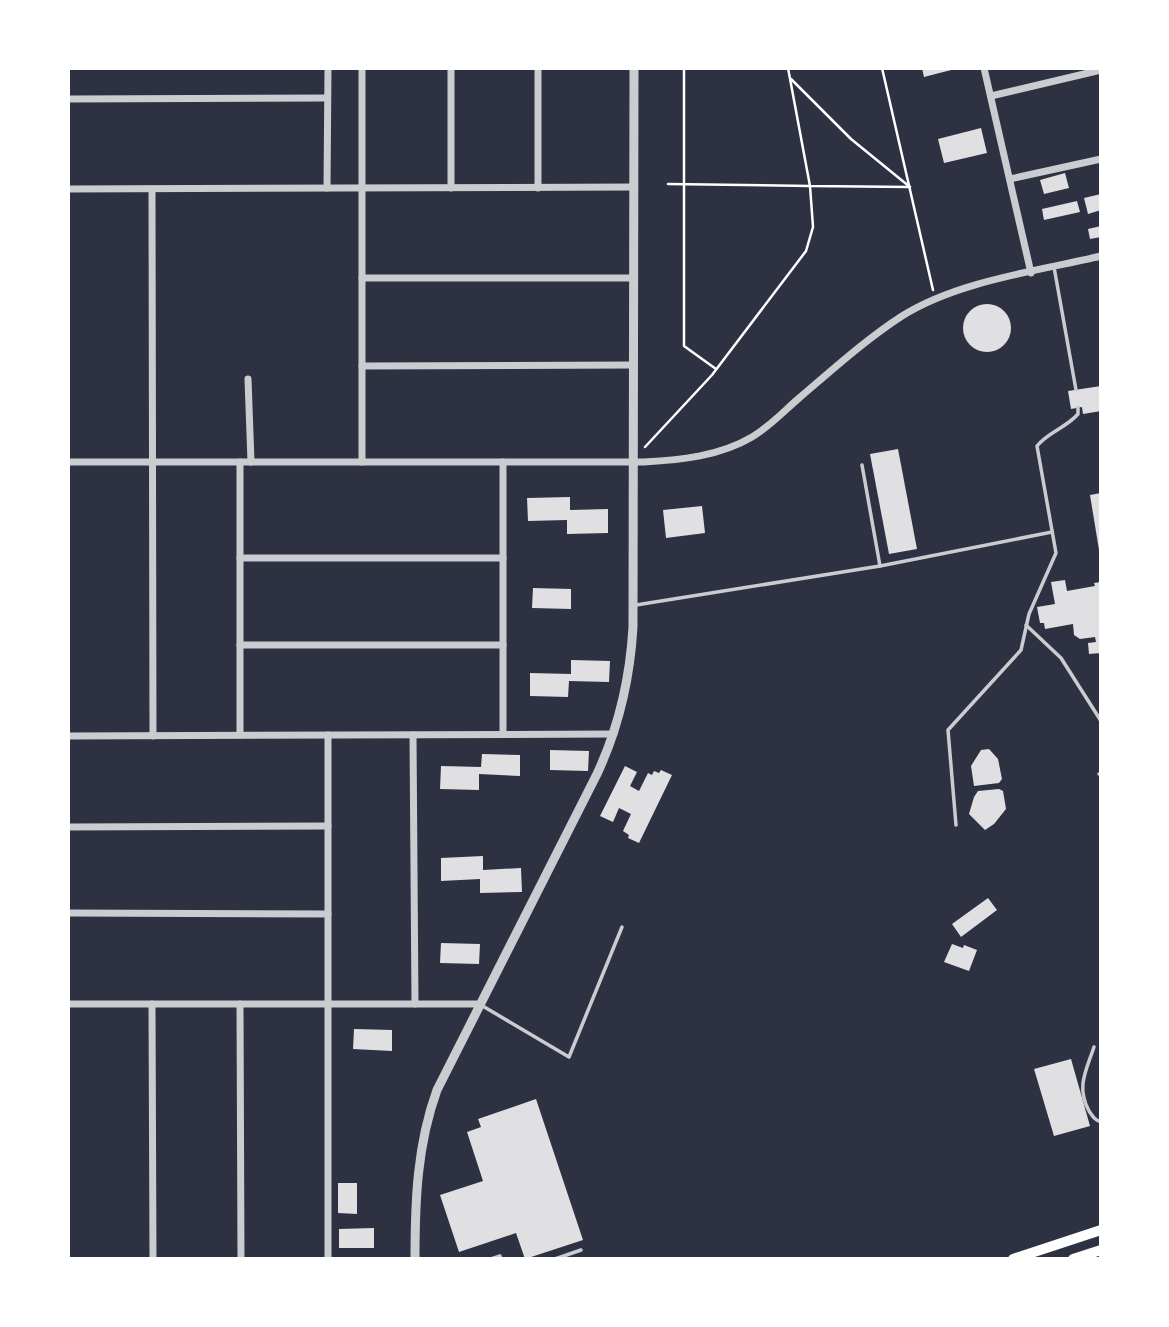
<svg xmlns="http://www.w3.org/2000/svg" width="1169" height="1327" font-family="Roboto,sans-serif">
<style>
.building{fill:#e0e0e3}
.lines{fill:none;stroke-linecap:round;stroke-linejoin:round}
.path{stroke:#fff;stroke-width:2.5}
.service{stroke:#caccd0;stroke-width:3.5}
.minor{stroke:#caccd0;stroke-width:7}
.tertiary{stroke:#caccd0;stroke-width:9}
.primary{stroke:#fff;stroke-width:10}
</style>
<rect width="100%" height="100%" fill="#2d3142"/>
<g class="building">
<path d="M922,68H955V69L924,77Z"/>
<path d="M981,128L987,153L944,163L938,139Z"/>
<path d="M1065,173L1069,188L1044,194L1040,180Z"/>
<path d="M1101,194V210L1088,214L1084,198Z"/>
<path d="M1077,201L1080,212L1044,220L1042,209Z"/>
<path d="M1101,226V237L1090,239L1088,229Z"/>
<circle cx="987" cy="328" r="24"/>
<path d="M1101,386V411L1083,414L1082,407L1071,409L1068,391Z"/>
<path d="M898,449L917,549L889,554L870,454Z"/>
<path d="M1101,493V550H1099L1090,495Z"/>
<path d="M570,497V510L608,509V533L567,534V520L528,521L527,498Z"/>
<path d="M702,506L705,533L666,538L663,510Z"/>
<path d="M1065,580L1067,591L1095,586L1094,583L1101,582V653L1089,654L1088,643L1096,642L1095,637L1080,639L1074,635L1073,624L1045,629L1044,623H1040L1037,607L1055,604L1051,582Z"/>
<path d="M533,588L571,589V609L532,608Z"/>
<path d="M571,660L610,661L609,682L569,681L568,697L530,696V673L571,674Z"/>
<path d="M989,749L998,759L1002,779L999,783L974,786L971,766L981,750Z"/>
<path d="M550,750L589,751L588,771L550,770Z"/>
<path d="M482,754L520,755V776L479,774V790L440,789L441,766L481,767Z"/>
<path d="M625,766L637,772L630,786L639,791L648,773L652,775L654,771L659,773L661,770L672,775L639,843L628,838L629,835L623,831L631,814L619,808L613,822L600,816Z"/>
<path d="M999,789L1003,791L1006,809L994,824L985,830L969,814L974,797L978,791Z"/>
<path d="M483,856V870L521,868L522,892L480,893V879L441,881V858Z"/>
<path d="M988,898L997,910L961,937L952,924Z"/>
<path d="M441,943L480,944L479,964L440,963Z"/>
<path d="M952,944L963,948L964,945L977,950L969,971L944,962Z"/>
<path d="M354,1029L392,1030V1051L353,1049Z"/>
<path d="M1071,1059L1090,1126L1054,1136L1034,1069Z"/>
<path d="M536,1099L583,1240L525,1259L516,1233L459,1252L440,1195L483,1181L467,1132L481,1127L478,1119Z"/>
<path d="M338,1183H357V1214L338,1213Z"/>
<path d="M374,1228V1248H339V1229Z"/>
</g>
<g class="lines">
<g class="path">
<path d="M684,68V346L716,369"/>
<path d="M788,68L810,186L910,187"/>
<path d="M882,68L933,290"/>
<path d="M791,79L851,139L910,187"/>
<path d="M645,447L712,375L806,251L813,227L810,186L668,184"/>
</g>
<g class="service">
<path d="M1054,267L1076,390"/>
<path d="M862,465L880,566"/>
<path d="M636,605L880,566L1052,532"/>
<path d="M1026,625L1061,658L1101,721"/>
<path d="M1099,774L1101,773"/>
<path d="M956,825L948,730L1021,650L1029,614L1056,553L1037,446C1048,432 1066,428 1078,414V407"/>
<path d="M481,1005L569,1057L622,927"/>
<path d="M1094,1047C1086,1071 1076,1087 1089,1111C1093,1117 1094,1119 1101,1122"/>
<path d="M491,1259L500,1256L501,1259"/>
<path d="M555,1259L581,1250"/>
</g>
<g class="minor">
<path d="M451,68V188"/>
<path d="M538,68V188"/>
<path d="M984,68L1031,273"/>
<path d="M991,96L1101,70"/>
<path d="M68,99L327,98"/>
<path d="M1010,179L1101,159"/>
<path d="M327,188L328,68"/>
<path d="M68,189L634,187"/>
<path d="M152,189L153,736"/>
<path d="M362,278H634"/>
<path d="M362,366L634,365"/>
<path d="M248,379L251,462"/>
<path d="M68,462H644C681,460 720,456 752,437C769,427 783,412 798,399C831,371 865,340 902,316C957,281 1038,271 1101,256"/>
<path d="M240,462V735"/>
<path d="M362,462V68"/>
<path d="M240,558H503"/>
<path d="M240,645H503"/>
<path d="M503,734V462"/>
<path d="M328,735V1259"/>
<path d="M413,735L415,1004"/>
<path d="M68,736L614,734"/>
<path d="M68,827L328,826"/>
<path d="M68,913L328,914"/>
<path d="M68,1004H479"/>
<path d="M152,1004L153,1259"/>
<path d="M240,1004L241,1259"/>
</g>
<path class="tertiary" d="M415,1259C415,1201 417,1145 437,1090L597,774C619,727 630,679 633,627L634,68"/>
<g class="primary">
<path d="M1013,1259L1101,1230"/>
<path d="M1073,1259L1101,1250"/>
</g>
</g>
<rect width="1169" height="1327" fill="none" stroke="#ffffff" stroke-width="140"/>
</svg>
